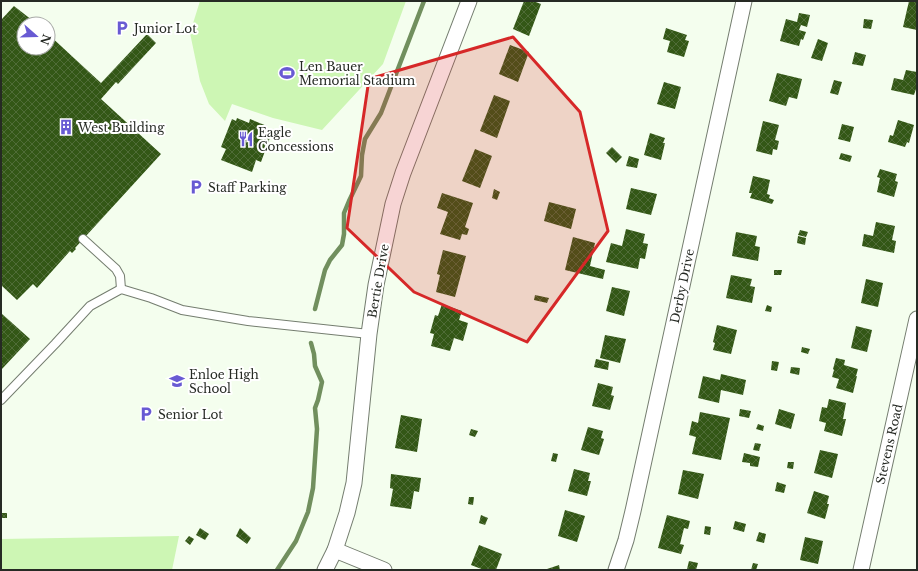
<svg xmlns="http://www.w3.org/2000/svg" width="918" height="571" font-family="'Libre Baskerville',serif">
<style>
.pitch{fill:#cdf6b4}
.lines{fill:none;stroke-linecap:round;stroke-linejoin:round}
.stream{stroke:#718f5e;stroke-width:4.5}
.building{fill:url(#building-cross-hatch)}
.lane-casing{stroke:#747d6f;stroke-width:10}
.street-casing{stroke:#747d6f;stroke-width:17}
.lane{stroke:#fff;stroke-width:8}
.street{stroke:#fff;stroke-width:15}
.marked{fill:#d62828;fill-opacity:0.2;stroke:#d62828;stroke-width:3;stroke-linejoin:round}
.labels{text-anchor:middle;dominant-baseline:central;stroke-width:4;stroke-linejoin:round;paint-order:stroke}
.poi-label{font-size:12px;fill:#262a24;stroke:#fff;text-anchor:start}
.street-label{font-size:12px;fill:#262a24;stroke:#fff}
</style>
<defs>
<pattern id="building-cross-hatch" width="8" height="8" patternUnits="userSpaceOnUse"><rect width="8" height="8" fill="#335716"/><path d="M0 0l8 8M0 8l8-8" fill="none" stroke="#4f6c37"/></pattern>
</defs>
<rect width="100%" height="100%" fill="#f4feee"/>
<g class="pitch">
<path d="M200,1H406L383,64L322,130L273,118L232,104L225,121L209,104L200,81L190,33Z"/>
<path d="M179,536L172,570H1V539Z"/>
</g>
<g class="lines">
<g class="stream">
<path d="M315,309L325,270L330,260L342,245L344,234V213L349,201L361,176L362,155L365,139L381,113L424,1"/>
<path d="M277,570L296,541L308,512L313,488L317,429L315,408L318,400L322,382L315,366L314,354L311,343"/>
</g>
</g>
<g class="building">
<path d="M524,1H533L541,4L529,36L513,29Z"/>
<path d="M909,1L917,2V30L903,27Z"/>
<path d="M14,6L37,24H24V48H48V34L101,83L147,34L156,43L118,84L116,82L101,99L161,154L75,248L76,249L72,253L70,251L37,288L33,284L17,300L1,285V20Z"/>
<path d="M799,13L810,15L807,27L801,25L799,30L806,32L803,40L801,39L799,46L780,41L786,19L797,22Z"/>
<path d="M864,19L873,20L871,29L863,28Z"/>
<path d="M666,28L687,35L685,40L689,41L684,57L667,52L670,41L663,39Z"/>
<path d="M818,39L828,43L822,61L811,58Z"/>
<path d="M510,45L529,52L518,82L499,74Z"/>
<path d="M855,52L866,55L863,66L852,64Z"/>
<path d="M906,70L917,72V90L916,89L914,95L891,90L894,78L903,80Z"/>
<path d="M777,73L802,79L797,99L789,97L786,106L769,101Z"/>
<path d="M834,80L842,82L838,95L830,93Z"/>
<path d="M664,82L681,87L675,109L657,104Z"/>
<path d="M494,95L510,101L497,138L480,131Z"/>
<path d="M237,118L249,123L250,119L267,126L266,130L272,132L261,162L256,160L252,172L221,160L226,149L221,147L232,119L236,121Z"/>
<path d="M898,120L914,125L909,143L907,142L905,147L888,142L890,135L893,136Z"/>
<path d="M763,121L779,125L775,140L779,141L777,150L773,149L772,155L756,151Z"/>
<path d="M842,124L854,127L850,142L838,139Z"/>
<path d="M650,133L665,138L663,143H665L661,160L644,155Z"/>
<path d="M612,147L622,157L616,163L606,153Z"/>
<path d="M475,149L492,156L480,188L462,181Z"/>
<path d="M841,153L852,156L850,162L839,159Z"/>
<path d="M629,156L639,159L637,168L626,166Z"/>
<path d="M880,169L897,174L895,181L898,182L894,197L877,192L880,178L877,177Z"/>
<path d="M753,176L770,180L767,194L770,195L769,198L774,200L772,204L750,198L752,193H749Z"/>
<path d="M631,188L657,194L651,215L626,209Z"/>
<path d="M494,189L500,192L497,200L492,198Z"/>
<path d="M442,193L473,203L465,227L469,229L467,235L462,234L460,240L440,234L448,212L437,208Z"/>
<path d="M549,202L576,209L571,229L544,221Z"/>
<path d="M876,222L895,226L892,240L896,241L894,253L862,246L864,234L873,236Z"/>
<path d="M626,229L645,234L643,243L648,244L645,259L640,258L638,269L606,262L611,243L622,246Z"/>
<path d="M800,230L808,232L806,237L798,235Z"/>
<path d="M736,232L757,236L755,246L760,247L758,261L732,256Z"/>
<path d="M798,236L806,238L805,245L797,243Z"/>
<path d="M573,237L595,243L590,266L605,270L603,279L565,270Z"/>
<path d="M443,250L466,256L455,297L436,292L440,275L437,274Z"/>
<path d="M774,270H782L781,275H774Z"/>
<path d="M731,275L752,279L750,286L755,287L752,303L726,298Z"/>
<path d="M866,279L883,283L878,307L861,303Z"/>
<path d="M612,287L630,291L624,316L606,311Z"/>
<path d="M535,295L549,298L547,303L534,300Z"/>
<path d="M442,304L462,311L459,320L468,323L463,341L454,338L450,351L431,346L434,334L430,333L435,315L438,316Z"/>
<path d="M767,305L772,307L771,312L765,311Z"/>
<path d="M1,313L30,339L1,370Z"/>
<path d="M717,325L737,330L731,354L713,350L715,343L713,342Z"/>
<path d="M856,326L872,330L867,352L851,348Z"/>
<path d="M605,335L626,339L620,363L600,358Z"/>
<path d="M802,347L810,349L808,354L801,352Z"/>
<path d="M836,358L845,360L844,365L858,369L856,376H857L853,393L836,388L839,379L832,377L834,370L833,369Z"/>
<path d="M596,359L609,362L608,370L594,367Z"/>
<path d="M772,361L779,362L777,371L771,370Z"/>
<path d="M791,367L800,368L799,375L790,373Z"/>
<path d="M721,374L746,380L743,395L721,390L719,403L698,398L703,376L720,380Z"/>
<path d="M598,383L613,387L611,395L614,396L610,410L592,406Z"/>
<path d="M829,399L846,403L843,419H846L842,436L824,431L826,423L819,421L822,407L827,408Z"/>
<path d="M740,409L751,411L749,418L739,416Z"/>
<path d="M779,409L795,414L791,429L775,424Z"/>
<path d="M700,412L730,418L721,460L692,454L696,437L689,435L692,421L698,423Z"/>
<path d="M401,415L422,419L417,452L395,448Z"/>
<path d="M758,424L764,426L763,431L756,429Z"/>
<path d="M588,427L603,431L601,438L604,439L599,455L581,450Z"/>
<path d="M471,429L478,431L475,437L469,435Z"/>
<path d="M755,443L761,444L759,451L753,450Z"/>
<path d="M820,450L838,454L832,478L814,473Z"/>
<path d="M553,453L558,454L556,462L551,461Z"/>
<path d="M744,453L760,457L758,467L750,466V463L742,462Z"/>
<path d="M788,462H794L793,469L787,468Z"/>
<path d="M574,469L590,473L588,481H591L587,496L568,491Z"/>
<path d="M683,470L704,474L698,499L678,494Z"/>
<path d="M391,474L421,478L419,492L414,491L411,509L390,506L393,489L390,488Z"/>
<path d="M777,482L786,485L784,493L775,491Z"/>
<path d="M814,491L829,496L827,504H829L825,519L807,513Z"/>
<path d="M469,497H474L473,505L468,504Z"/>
<path d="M565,510L585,516L577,542L558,536Z"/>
<rect x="1" y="513" width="6" height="5"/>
<path d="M481,515L488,518L485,525L479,523Z"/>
<path d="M667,515L690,521L688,529L684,528L680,544L684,545L681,554L658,548Z"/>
<path d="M735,521L746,524L744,532L733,529Z"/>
<path d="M705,526L711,527L710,535L704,534Z"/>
<path d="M200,528L209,534L205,540L196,535Z"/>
<path d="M240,528L251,538L247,544L236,536Z"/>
<path d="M759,532L766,534L764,543L756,541Z"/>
<path d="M189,536L194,539L190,545L185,541Z"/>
<path d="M805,537L823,541L818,564L800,560Z"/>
<path d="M479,545L502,554L496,570H484L471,565Z"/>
<path d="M689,561L698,563L696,570L687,569Z"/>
<path d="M753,563L758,564L756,570H751Z"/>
<path d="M559,565L560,570H544Z"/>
</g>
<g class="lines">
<g class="lane-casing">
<g id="lane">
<path d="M83,239L116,269L120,276L121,289"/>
<path d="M1,400L55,344L90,306L121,289L151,298L182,310L248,321L369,334"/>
</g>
</g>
<g class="street-casing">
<g id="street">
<path d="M335,550L384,570"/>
<path d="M325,570L335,550L347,513L354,483L369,334L376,285L393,204L403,173L469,1"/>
<path d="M616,570L626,540L633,511L744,1"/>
<path d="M861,570L917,319"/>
</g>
</g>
<use href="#lane" class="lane"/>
<use href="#street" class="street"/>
</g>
<path class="marked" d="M513,37L580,112L608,231L527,342L414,292L347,228L369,79Z"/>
<defs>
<g id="parking-bare" transform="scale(1.2)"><path d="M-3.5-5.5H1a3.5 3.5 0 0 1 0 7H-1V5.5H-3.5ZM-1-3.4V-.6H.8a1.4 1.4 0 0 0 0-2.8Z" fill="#685ad3" stroke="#fff" stroke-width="2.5" paint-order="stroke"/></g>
<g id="stadium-bare" transform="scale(1.2)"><path d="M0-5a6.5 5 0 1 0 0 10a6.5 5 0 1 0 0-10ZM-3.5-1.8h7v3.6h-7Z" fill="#685ad3" stroke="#fff" stroke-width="2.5" paint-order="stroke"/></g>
<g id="building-bare" transform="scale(1.2)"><path d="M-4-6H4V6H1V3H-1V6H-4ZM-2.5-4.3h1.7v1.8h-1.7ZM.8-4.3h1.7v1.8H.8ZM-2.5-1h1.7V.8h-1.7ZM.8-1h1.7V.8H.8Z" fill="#685ad3" stroke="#fff" stroke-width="2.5" paint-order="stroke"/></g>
<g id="restaurant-bare" transform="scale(1.2)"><path d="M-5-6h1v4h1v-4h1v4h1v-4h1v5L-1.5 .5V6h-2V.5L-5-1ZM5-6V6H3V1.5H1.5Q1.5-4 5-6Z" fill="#685ad3" stroke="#fff" stroke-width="2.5" paint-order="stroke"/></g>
<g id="school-bare" transform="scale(1.2)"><path d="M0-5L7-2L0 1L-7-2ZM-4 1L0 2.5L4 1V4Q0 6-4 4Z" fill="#685ad3" stroke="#fff" stroke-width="2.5" paint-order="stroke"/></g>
</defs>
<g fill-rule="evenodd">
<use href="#parking-bare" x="122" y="28"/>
<use href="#stadium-bare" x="287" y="73"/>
<use href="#building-bare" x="66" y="127"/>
<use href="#restaurant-bare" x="246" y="139"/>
<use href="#parking-bare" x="196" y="187"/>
<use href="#school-bare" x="177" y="381"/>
<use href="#parking-bare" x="146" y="414"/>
</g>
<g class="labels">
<g class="poi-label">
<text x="134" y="28">Junior Lot</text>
<text x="299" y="66">Len Bauer<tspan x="299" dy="14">Memorial Stadium</tspan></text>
<text x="78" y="127">West Building</text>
<text x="258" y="132">Eagle<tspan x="258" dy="14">Concessions</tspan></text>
<text x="208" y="187">Staff Parking</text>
<text x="189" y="374">Enloe High<tspan x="189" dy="14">School</tspan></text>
<text x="158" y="414">Senior Lot</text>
</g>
<g class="street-label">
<text transform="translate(378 281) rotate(-80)">Bertie Drive</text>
<text transform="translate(682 286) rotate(-78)">Derby Drive</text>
<text transform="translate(889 444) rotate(-77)">Stevens Road</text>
</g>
</g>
<rect width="918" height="571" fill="none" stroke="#262a24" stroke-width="4"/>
<g transform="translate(36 36) rotate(110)"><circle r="19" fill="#ffffff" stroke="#a8aaa7"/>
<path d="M0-3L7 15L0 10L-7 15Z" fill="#685ad3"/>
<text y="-6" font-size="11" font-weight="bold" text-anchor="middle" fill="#262a24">N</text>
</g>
</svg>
